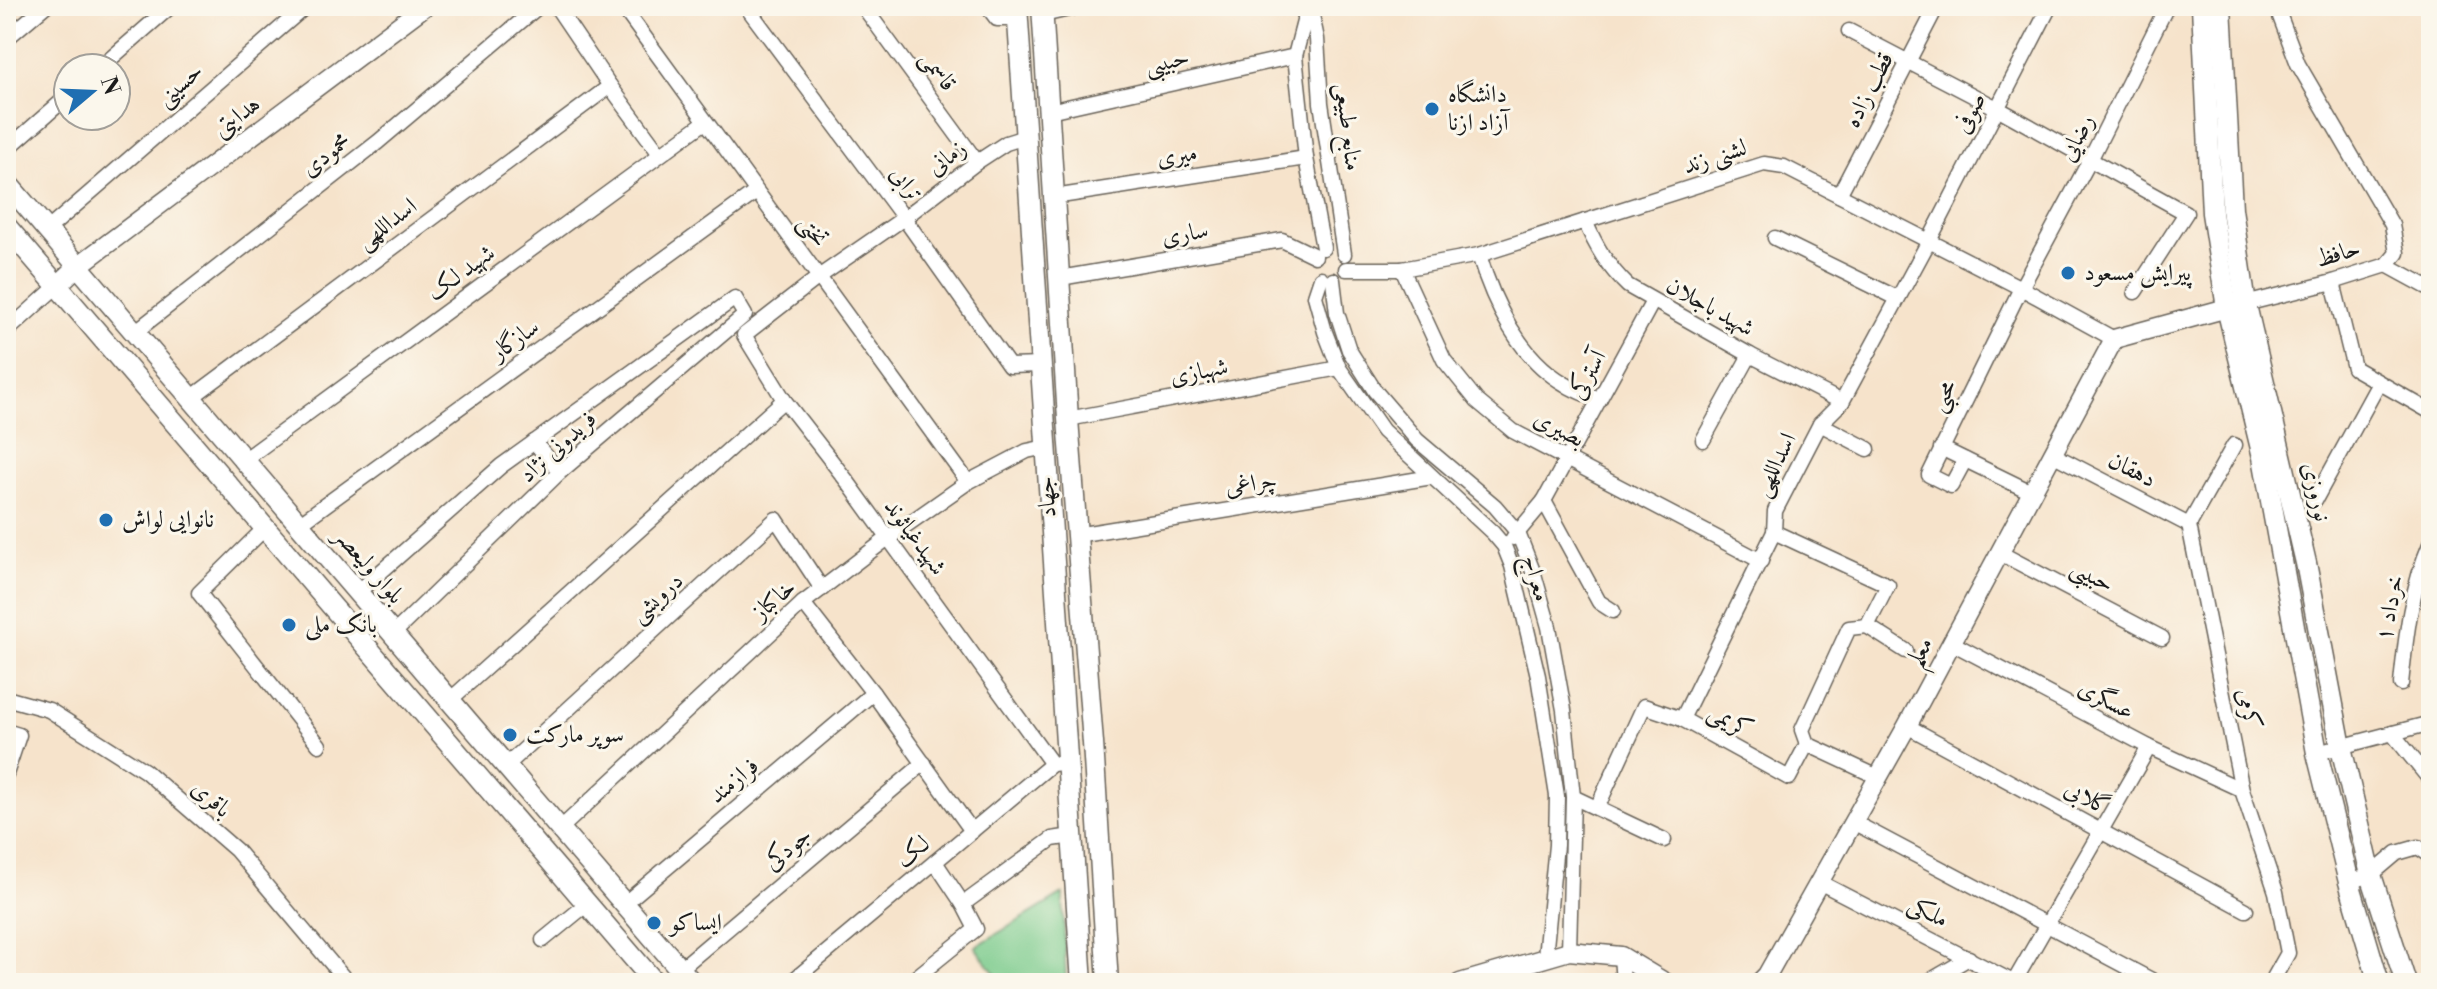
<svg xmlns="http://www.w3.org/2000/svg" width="2437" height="989" font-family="'Libre Bodoni',Amiri,serif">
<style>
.green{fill:#79ca8b;stroke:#4a7354;stroke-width:2}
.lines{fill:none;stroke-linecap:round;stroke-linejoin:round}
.minor-casing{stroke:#686259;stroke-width:17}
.tertiary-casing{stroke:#686259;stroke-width:21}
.secondary-casing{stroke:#686259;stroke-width:23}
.minor{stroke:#fff;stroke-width:14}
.tertiary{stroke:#fff;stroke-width:18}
.secondary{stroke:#fff;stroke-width:20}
.poi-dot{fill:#1f6fb2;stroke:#fbf7ec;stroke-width:3}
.labels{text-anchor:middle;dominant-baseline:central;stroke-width:6;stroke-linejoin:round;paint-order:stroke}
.street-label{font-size:24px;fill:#1c1c1c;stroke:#fbf7ec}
.poi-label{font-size:24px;fill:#1c1c1c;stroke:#fbf7ec;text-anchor:start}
</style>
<rect width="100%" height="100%" fill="#fbf7ec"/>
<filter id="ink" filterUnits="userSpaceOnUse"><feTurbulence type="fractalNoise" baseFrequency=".0125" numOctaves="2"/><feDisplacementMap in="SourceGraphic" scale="16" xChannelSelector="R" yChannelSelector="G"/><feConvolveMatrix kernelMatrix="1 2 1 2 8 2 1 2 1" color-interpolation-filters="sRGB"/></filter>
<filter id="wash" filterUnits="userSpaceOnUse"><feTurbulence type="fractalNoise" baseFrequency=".006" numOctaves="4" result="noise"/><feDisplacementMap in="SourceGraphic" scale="32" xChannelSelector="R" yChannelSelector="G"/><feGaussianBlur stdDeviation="1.8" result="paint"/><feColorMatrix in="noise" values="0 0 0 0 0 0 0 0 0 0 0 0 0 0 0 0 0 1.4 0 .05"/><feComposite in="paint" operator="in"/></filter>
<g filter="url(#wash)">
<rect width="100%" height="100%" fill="#f6e3cb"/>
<path class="green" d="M1063,894L1066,983H1002L975,947Z"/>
</g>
<g filter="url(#ink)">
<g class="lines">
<g class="minor-casing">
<g id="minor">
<path d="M556,6L610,86L660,154"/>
<path d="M622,6L968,482"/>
<path d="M746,6L904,218L1009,366L1041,365"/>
<path d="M863,6L977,162"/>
<path d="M987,6L997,19H1018"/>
<path d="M1308,6L1295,56L1306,158L1323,248"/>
<path d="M1310,6L1317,39L1321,103L1344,254"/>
<path d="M1043,15L1082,6"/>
<path d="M1849,31L1997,108L2186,213L2135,292"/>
<path d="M6,39L45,6"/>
<path d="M100,68L171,6"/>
<path d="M1049,111L1295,56"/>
<path d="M1025,137L1006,143L977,162L904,218L820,276L744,335L784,400L847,481L1052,764"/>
<path d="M6,150L68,96"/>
<path d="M1839,195L1937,6"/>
<path d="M1054,197L1306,158"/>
<path d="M1585,221C1596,247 1608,267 1628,286L1750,355L1842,402"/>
<path d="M47,230L306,6"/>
<path d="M1775,238L1897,298"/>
<path d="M1479,255C1493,302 1520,359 1565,384C1575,391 1588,395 1599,400"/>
<path d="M2387,265L2431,289"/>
<path d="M1346,269H1402L1479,255L1764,164L1784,167L2021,288L2114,339"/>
<path d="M1402,269L1444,360L1477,401L1513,431L1761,561"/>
<path d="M1060,278L1282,240L1315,256"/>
<path d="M1321,278L1315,296L1325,332L1339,368L1383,431L1493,533L1504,546L1512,566L1538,676L1557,796L1556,845L1545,957"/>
<path d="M1333,280L1337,313L1349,350L1375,391L1417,440L1495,506L1518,533L1534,574L1549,627L1564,710L1573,797L1569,951"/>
<path d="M2333,282L2354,368L2431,412"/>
<path d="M2237,306L2333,282L2387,265L2397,253L2392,225L2298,64L2276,6"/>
<path d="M6,332L57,286"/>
<path d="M135,332L378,142L539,6"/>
<path d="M191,398L610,86"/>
<path d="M1068,419L1339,368"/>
<path d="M1820,424L1868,449"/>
<path d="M1703,440L1750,355"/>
<path d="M534,442L560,472"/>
<path d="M2234,445L2189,525L2242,790L2276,892L2288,953L2271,983"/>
<path d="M1941,448L2033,493"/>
<path d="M2054,455L2189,525"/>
<path d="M244,460L705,122"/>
<path d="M1965,460L1951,486L1929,475L2021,288L2090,160L2167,6"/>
<path d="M2315,500L2379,383"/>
<path d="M1544,501L1599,602L1613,611"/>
<path d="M299,524L756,192"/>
<path d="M265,528L199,593L319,745"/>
<path d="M1774,532L1888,585L1867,626L1849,628L1802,730L1807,744"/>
<path d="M1076,535L1432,477"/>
<path d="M1513,538L1544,501L1653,301"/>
<path d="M2000,553L2162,638"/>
<path d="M358,592L501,466L735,298L745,315L560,472L393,634"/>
<path d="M803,603L873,693L972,831"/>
<path d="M1867,626L1906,651"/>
<path d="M1952,643L2149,747L2242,790"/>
<path d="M2401,684C2406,635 2411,588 2431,542"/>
<path d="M6,698L49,710L145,771L236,850L348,983"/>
<path d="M450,700L784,400"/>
<path d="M1682,719L1774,532L1775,511L1820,424L1842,402L1929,241L2050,6"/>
<path d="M1907,726L2246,910"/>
<path d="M6,731L19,735L6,774"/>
<path d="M2392,733L2431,781"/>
<path d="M2317,753L2431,723"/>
<path d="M506,766L776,519L822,589"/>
<path d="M1573,797L1664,840"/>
<path d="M1597,808L1644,706L1682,719L1789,778L1807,744L1878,777"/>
<path d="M1853,822L2157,983"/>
<path d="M560,829L803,603L888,538L968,482L1027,451L1046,447"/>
<path d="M1819,882L2015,983"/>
<path d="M2349,882L2371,875L2397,853L2418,847L2431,856"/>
<path d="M624,904L873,693"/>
<path d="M963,904L1052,839L1072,836"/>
<path d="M543,940L587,904"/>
<path d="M1621,956L1623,983"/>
<path d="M680,969L924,763"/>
<path d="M2014,982L2149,747"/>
<path d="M790,983L1052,764L1062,763"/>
<path d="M909,983L976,929L963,904L935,862"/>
<path d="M1926,983L1969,958"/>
</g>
</g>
<g class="tertiary-casing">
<g id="tertiary">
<path d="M57,286L78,266L425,6"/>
<path d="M1460,983L1569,951L1621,956L1666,983"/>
<path d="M1759,983L1767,975L1907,726L2114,339L2227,308"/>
</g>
</g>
<g class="secondary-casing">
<g id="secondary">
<path d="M1017,6L1082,983"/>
<path d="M1042,6L1068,419L1093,743L1108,983"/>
<path d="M2202,6L2212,213L2227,308L2263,457L2317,753L2349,882L2379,983"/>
<path d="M2221,6L2232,209L2246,305L2306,563L2341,747L2371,875L2406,983"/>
<path d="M6,182L692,983"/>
<path d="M6,226L655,983"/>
</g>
</g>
<use href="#minor" class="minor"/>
<use href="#tertiary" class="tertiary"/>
<use href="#secondary" class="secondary"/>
</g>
</g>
<g class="poi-dot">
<circle cx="1432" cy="109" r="8"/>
<circle cx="2068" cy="273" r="8"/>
<circle cx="106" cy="520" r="8"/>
<circle cx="289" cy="625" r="8"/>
<circle cx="510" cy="735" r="8"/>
<circle cx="654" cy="923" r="8"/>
</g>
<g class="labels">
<g class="street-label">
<text transform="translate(1167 62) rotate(-13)">حبیبی</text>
<text transform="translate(938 71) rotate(54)">قاسمی</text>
<text transform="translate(180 85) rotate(-41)">حسینی</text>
<text transform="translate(1869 90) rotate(-63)">قطب زاده</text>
<text transform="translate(1970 113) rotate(-63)">صوفی</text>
<text transform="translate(237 117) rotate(-37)">هدایتی</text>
<text transform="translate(1348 127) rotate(83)">منابع طبیعی</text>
<text transform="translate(2077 138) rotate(-63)">رضایی</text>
<text transform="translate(326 155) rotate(-38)">محمودی</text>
<text transform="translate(1177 156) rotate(-9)">میری</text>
<text transform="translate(1715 157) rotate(-18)">لشنی زند</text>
<text transform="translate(947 158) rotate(-37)">زمانی</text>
<text transform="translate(906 184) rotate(53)">ترابی</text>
<text transform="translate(387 224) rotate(-37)">اسداللهی</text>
<text transform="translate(813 231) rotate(53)">تختی</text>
<text transform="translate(1185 234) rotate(-10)">ساری</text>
<text transform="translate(2338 254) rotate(-17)">حافظ</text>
<text transform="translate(461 273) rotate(-36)">شهید لک</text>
<text transform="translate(1710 307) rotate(29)">شهید باجلان</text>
<text transform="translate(515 340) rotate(-36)">سازگار</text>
<text transform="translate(1199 372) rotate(-11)">شهبازی</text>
<text transform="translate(1588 375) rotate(-62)">آسترکی</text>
<text transform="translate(1943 396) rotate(-64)">محبی</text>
<text transform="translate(1559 429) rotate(27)">بصیری</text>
<text transform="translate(558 447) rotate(-42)">فریدونی نژاد</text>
<text transform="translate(1775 465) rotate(-64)">اسداللهی</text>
<text transform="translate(2132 470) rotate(27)">دهقان</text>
<text transform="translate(1251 484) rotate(-9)">چراغی</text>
<text transform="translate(2316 492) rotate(77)">نوروزی</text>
<text transform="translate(1047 497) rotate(-94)">جهاد</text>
<text transform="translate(915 537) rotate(54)">شهید‌غیاثوند</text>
<text transform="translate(369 566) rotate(49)">بلوار ولیعصر</text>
<text transform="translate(2092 576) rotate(28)">حبیبی</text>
<text transform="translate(1536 578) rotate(75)">معراج</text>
<text transform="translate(657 598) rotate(-42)">درویشی</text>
<text transform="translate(774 600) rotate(-41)">خاکباز</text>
<text transform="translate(2390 608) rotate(-79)">خرداد ۱</text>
<text transform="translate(1920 652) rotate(-62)">معلم</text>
<text transform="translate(2106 700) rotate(28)">عسگری</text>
<text transform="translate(2248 709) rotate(79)">کرمی</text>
<text transform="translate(1730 721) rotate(29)">کریمی</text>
<text transform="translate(734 781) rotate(-40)">فرازمند</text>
<text transform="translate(2087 798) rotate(28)">گلابی</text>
<text transform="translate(211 799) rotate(41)">باقری</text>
<text transform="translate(788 849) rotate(-40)">جودکی</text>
<text transform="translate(913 852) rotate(-40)">لک</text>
<text transform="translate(1928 912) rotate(27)">ملکی</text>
</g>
<g class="poi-label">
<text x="1448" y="95">دانشگاه<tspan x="1448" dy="28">آزاد ازنا</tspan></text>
<text x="2084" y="273">پیرایش مسعود</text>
<text x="122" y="520">نانوایی لواش</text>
<text x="305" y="625">بانک ملی</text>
<text x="526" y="735">سوپر مارکت</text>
<text x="670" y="923">ایساکو</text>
</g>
</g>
<rect width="2437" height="989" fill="none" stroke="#fbf7ec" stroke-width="32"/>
<g transform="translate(92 92) rotate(71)"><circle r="38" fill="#fbf7ec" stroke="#a29f99" stroke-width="2"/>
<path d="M0-6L14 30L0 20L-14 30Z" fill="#1f6fb2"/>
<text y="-12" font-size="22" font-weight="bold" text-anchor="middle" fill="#1c1c1c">N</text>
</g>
</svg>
